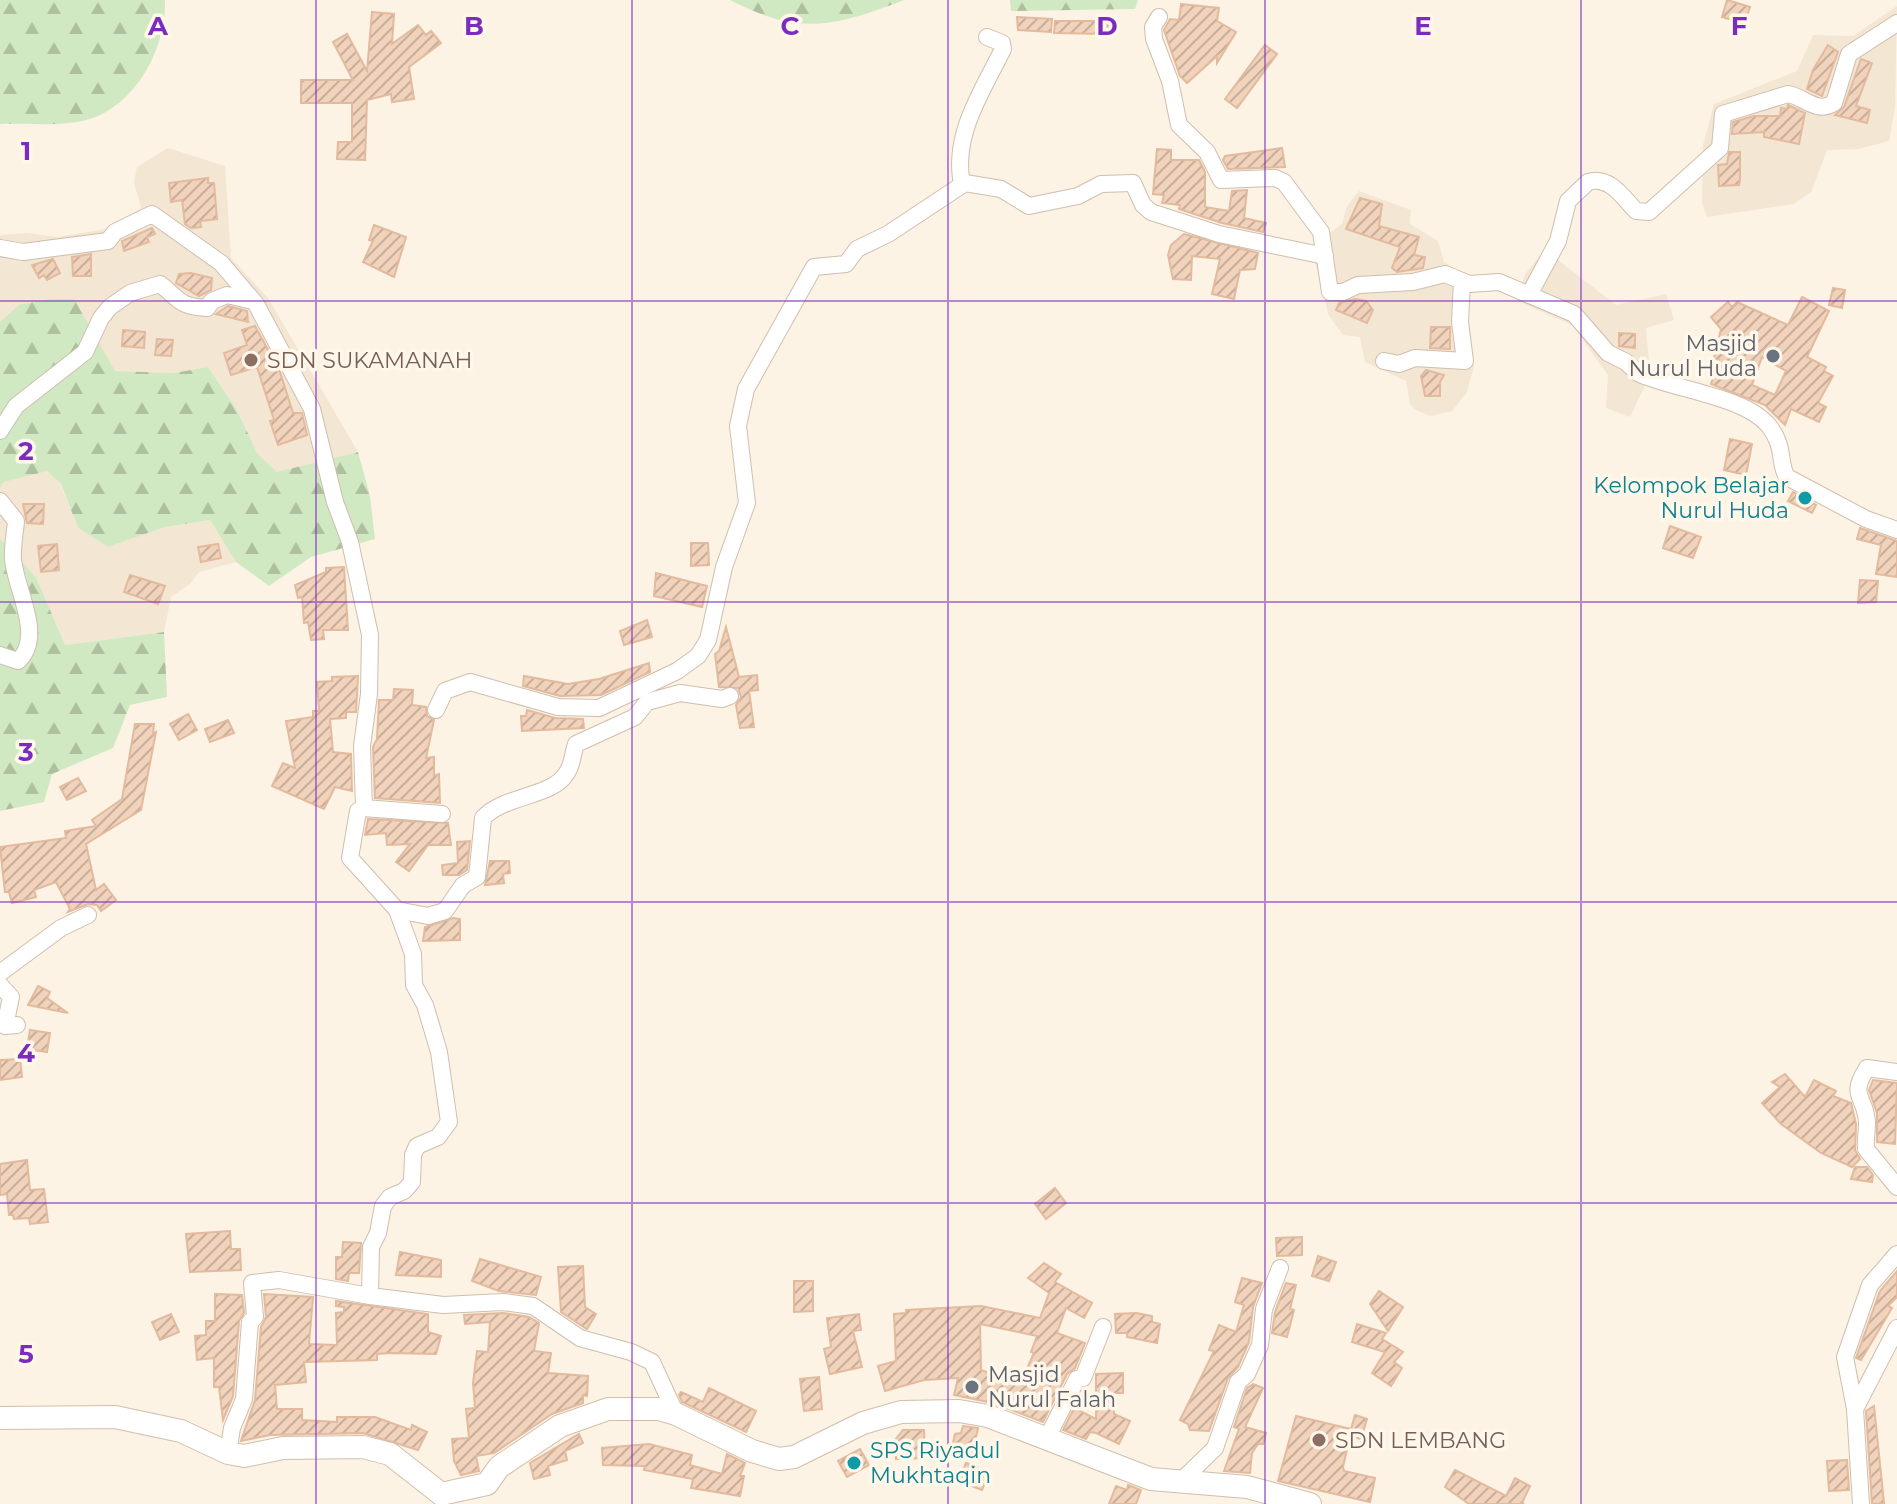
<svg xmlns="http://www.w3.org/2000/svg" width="1897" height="1504" font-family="Montserrat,sans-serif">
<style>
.residential{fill:#f3e6d3}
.forest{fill:url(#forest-firs)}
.building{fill:url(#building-hatch);stroke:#e3ba9d;stroke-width:2;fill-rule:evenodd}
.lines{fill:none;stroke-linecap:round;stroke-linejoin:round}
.street-casing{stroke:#cfbeae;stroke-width:18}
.secondary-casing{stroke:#d2beab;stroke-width:24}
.street{stroke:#fff;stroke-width:16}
.secondary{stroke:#fff;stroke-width:22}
.grid{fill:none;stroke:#7b2cbf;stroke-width:2;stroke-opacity:0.55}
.worship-dot{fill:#6b7280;stroke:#fff7ea;stroke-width:3}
.education-dot{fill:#8d6e63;stroke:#fff7ea;stroke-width:3}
.culture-dot{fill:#0f9aa8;stroke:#fff7ea;stroke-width:3}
.labels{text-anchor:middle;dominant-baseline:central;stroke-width:7;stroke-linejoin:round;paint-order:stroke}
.worship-label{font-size:22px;fill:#5b616d;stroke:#fff7ea;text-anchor:end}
.education-label{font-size:22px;fill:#785e54;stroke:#fff7ea;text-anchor:start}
.culture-label{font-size:22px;fill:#0d838f;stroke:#fff7ea;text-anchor:end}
.grid-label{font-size:26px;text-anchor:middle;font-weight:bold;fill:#7b2cbf;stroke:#fff7ea;stroke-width:7;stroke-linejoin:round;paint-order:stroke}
</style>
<defs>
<pattern id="forest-firs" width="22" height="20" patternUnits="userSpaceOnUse" patternTransform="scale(2)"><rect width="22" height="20" fill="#d1e9c3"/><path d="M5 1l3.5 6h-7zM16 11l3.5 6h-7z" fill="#aec0a0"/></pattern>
<pattern id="building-hatch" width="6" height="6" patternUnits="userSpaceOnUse" patternTransform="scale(2)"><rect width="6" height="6" fill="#f1d3bc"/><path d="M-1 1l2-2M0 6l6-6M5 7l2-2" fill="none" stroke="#c8ae9b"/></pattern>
</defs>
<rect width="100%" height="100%" fill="#fcf3e4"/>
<g class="residential">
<path d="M1897,6L1895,108L1889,141L1858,149L1827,150L1811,192L1794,204L1707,217L1702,203L1703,145L1714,104L1797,71L1813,35L1853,36Z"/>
<path d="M168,148L225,166L231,258L268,298L358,452L278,473L257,453L237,410L208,367L174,373L115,371L0,322V235L27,233L57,237L106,229L141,208L134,182L137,167Z"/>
<path d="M1359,191L1411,210L1410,224L1438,241L1444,262L1464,274L1474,366L1467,392L1452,411L1430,416L1416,410L1410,404L1406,381L1365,362L1360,337L1343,335L1329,316L1315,262V243L1342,224L1347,206Z"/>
<path d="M1545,250L1616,305L1666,294L1674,320L1646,328L1650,375L1630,417L1606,408L1608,375L1572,325L1518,301L1525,274Z"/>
<path d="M47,470L60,483L78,528L108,547L165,527L210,520L236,562L199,572L190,584L171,597L164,632L65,645L36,577L0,540V488L4,482Z"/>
</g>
<g class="forest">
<path d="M0,0H165C166,44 141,97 98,116C71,128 29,123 0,124Z"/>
<path d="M730,0H904C834,27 799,36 730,0Z"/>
<path d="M1010,0H1138L1135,9L1011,11Z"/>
<path d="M51,299H74L115,371L174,373L208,367L237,410L257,453L277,472L358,452L370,496L375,539L311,557L269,586L236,562L210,520L165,527L108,547L78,528L61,484L47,471L4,482L0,488V322L19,305Z"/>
<path d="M0,539L36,577L65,645L164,632L167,697L130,705L113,748L52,774L44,802L0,811Z"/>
</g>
<g class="building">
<path d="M1727,0L1750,7L1746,19L1738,16L1736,21L1722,17Z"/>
<path d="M1181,4L1219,8L1217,21L1236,32L1217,63V56L1187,83L1180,76L1164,30L1170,19L1179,20Z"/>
<path d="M372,12L394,14L392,44L418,25L426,35L431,31L441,43L409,67L414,99L392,102L391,94L367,100L365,160L337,159L338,142H352V103H301V80H353L333,42L347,34L367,71Z"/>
<path d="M1017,17L1052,19L1051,32L1018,30Z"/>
<path d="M1055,21H1108V34L1054,33Z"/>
<path d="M1265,45L1277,54L1237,108L1225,99Z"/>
<path d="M1828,45L1838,52L1822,96L1807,89L1813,70Z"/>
<path d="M1861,59L1872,63L1856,106L1870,110L1867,123L1835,115L1844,107Z"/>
<path d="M1788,105L1805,113L1799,144L1764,137V132L1732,134L1733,122L1754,116H1780L1781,108L1787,109Z"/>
<path d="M1282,148L1285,167L1228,169L1223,160L1225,156Z"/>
<path d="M1157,149L1171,150V160H1199L1205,172V207L1229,211L1232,191L1247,190L1244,218L1266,223L1263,232L1222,223L1179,209L1180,205L1162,203L1164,195L1153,194Z"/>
<path d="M1729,152H1740V180L1739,185L1719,186L1718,165L1727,164Z"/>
<path d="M208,178V183H214L217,219L200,221L201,227L191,228L185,224L182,200L171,202L169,183Z"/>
<path d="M1360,198L1382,204L1379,226L1419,237L1414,255L1425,257L1423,268L1397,272L1392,268L1400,247L1346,229Z"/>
<path d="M374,225L406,237L394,277L363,262L373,241L369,240Z"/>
<path d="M152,228L155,234L147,237L149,242L124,251L122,241Z"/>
<path d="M1184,234L1258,253L1255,269L1240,270L1234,299L1212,294L1220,259L1192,256L1191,280L1173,279L1168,255L1171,245Z"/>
<path d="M91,254V276H73L72,257Z"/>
<path d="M53,259L60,273L47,280L44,275L39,278L32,265Z"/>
<path d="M191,273L212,278L211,290L199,296L176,283L179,274Z"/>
<path d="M1833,288L1845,290L1842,308L1829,305Z"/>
<path d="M1802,297L1829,311L1807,357L1826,367L1824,371L1833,376L1818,403L1826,407L1819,422L1791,409L1785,425L1765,405L1711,384L1719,360L1714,358L1721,329L1711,317L1728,302L1732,307L1737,302L1788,325ZM1762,357L1786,371L1775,395L1752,385Z"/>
<path d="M1355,299L1366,301L1373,310L1367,323L1336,310L1339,303Z"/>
<path d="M228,306L247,311L248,322L216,314Z"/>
<path d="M255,326L280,372L293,413H302L307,435L278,445L270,421L274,420L257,367L231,375L224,353L247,345L242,330Z"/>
<path d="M1431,327H1450V349L1430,348Z"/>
<path d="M123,330L145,332L144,348L122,346Z"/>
<path d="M1619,333L1635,334V348L1619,346Z"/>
<path d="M157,339L173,340L171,356L155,355Z"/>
<path d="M1426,370L1444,375L1440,382V396H1425L1421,376Z"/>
<path d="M1730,439L1752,444L1746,475L1724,470Z"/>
<path d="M1793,492L1816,505L1812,513L1788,501Z"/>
<path d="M23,504H44L43,524L27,523Z"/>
<path d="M1670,526L1701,537L1693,558L1663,548Z"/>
<path d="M1860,528L1897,541V577L1876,574L1881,545L1857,539Z"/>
<path d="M691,543H708L709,565L691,566Z"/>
<path d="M57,544L59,570L41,572L38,546Z"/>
<path d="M218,544L221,558L201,562L198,547Z"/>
<path d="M344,567L348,630H323L324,639L311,640L308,622L304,623L302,597L298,598L295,585L326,572V568Z"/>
<path d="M656,573L707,586L702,607L654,596Z"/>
<path d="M130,575L165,586L158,604L124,592Z"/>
<path d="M1860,580L1878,581L1876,602L1858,603Z"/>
<path d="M647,620L652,637L624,645L620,631Z"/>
<path d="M726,627L739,677L757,675L758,690L749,691L754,727L740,728L736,705L741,697L738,688L719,687L715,654L719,651Z"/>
<path d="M649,663L650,672L601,695L560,696L523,686L524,676L568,684L599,679Z"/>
<path d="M358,676L356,712H346V718L330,719L333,752L351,754L352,791L335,787L324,809L272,786L283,763L295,768L286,721L313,717V711H319L317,682L332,681V677Z"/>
<path d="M394,689L413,690L412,705L426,707L427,716L434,720L426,758L434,757V776L439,774L440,803L375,798L373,747L377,739L379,700H393Z"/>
<path d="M527,710L555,718L583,719L584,728L522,731L521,716H526Z"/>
<path d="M188,714L197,730L179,740L170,724Z"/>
<path d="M228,720L234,733L210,742L205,729Z"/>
<path d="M135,724H154L153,734L156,732L141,810L86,844L96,890L104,884L116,900L101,911L97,905L88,904L68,912L70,909L56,882L34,890L36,897L12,903L9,892H5L0,847L66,838L65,831L96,826L92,820L122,799Z"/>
<path d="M78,778L86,791L67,800L60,787Z"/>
<path d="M368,819L448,823L451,845H428L409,871L396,862L410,844L387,845L386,833L365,835Z"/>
<path d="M470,841L467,870L459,875H443L442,865L458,863L457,842Z"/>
<path d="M490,861H509L510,873L503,874L504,883L485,885Z"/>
<path d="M453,918L460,919V940L423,941L425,927Z"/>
<path d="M38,986L50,992L47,998L68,1013L28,1005Z"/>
<path d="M30,1030L50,1033L47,1052L27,1049Z"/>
<path d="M20,1059L22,1077L0,1080V1060Z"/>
<path d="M1785,1074L1805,1097L1814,1080L1836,1091L1833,1096L1851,1103L1856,1124L1855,1150L1860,1159L1852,1167L1821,1153L1781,1124L1762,1103L1780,1087L1772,1082Z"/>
<path d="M1873,1080L1897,1083L1895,1144L1877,1142V1113L1869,1090Z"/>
<path d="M27,1160L30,1190L44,1189L48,1222L30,1224L29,1218L14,1219L13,1215H9L7,1194L0,1195V1164Z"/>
<path d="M1855,1167H1867L1873,1175L1872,1182L1851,1179Z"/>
<path d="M1055,1188L1066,1203L1046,1219L1035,1204Z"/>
<path d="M230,1231L231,1249H240L241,1270L190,1272L186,1234Z"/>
<path d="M1302,1237V1255L1277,1256L1276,1238Z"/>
<path d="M343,1242L361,1243L359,1273H349L348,1281L336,1279V1257H342Z"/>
<path d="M400,1252L441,1260V1277L396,1275Z"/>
<path d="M1318,1256L1336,1262L1329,1281L1312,1276Z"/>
<path d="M480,1259L541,1277L536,1295L499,1291L472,1281Z"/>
<path d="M1044,1263L1061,1274L1055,1282L1092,1303L1084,1318L1066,1308L1057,1333L1085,1343L1075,1368L1067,1374L1043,1422L993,1403L954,1395L958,1378L924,1380L885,1391L878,1366L896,1361L894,1314L906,1313V1310L981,1306L1040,1318L1049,1293L1028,1278ZM980,1324L1037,1336L1031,1352L1034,1353L1020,1384L981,1370Z"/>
<path d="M583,1266L585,1307L596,1314L587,1329L561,1312L558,1267Z"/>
<path d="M1897,1271V1297L1888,1306L1892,1308L1861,1360L1856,1358L1880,1291Z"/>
<path d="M1242,1278L1262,1283L1253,1307L1249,1342L1238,1367L1228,1378L1209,1431L1190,1430L1188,1424L1180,1420L1214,1351L1209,1350L1219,1325L1236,1332L1244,1305L1235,1302Z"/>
<path d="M794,1281H813V1311L794,1312Z"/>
<path d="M1286,1283L1296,1285L1290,1309L1294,1310L1287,1337L1272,1333L1275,1312Z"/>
<path d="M1379,1291L1403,1307L1388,1331L1370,1304Z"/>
<path d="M215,1294L242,1295L244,1313L239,1321L233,1396L223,1420L219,1387H214V1358L197,1360L195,1336L206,1335V1321H215Z"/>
<path d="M264,1294L313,1297L309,1344L337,1345L336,1313L344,1312V1307L336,1306V1301L428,1314V1332L441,1336L436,1354L390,1353L377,1354V1360L304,1362L306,1382L275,1385L277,1409H302V1420L337,1422V1417H375L411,1430L412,1425L427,1432L418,1450L363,1433L270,1435L241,1441L255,1400L261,1327L266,1317Z"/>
<path d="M503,1313L529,1317L539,1323L534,1351L551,1353L548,1373L588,1376L587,1396L583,1395V1403L552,1414L494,1453L476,1456L479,1471L461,1475L454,1461L452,1439L469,1438L466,1409L475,1408L473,1383L477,1351L488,1352L490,1322L465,1324L464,1315Z"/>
<path d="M1136,1313L1152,1316V1322L1160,1324L1157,1343L1127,1337V1333H1116L1115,1314Z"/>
<path d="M171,1314L179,1332L160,1340L152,1322Z"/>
<path d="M859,1314L861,1330L853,1331L862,1367L830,1374L824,1349L831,1347L827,1318Z"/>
<path d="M1357,1324L1386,1333L1382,1339L1403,1352L1394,1362L1402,1368L1391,1386L1372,1373L1385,1352L1352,1342Z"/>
<path d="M1123,1373V1393H1114V1414L1130,1421L1119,1444L1096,1433L1090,1432L1086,1439L1063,1430L1074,1408L1096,1419V1374Z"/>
<path d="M819,1377L822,1409L804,1411L800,1379Z"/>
<path d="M1253,1384L1263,1388L1245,1427L1266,1433L1263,1444H1258L1252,1453L1250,1473L1224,1471L1239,1429L1234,1427L1247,1388Z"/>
<path d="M709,1388L756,1411L746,1432L682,1402L679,1395L681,1392L703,1402Z"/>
<path d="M1874,1406L1884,1503L1872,1504L1866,1411Z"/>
<path d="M1355,1415L1367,1419L1361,1439L1350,1436L1343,1467L1344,1471L1375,1478L1370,1502L1278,1481L1296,1416L1351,1429Z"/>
<path d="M963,1426L978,1428L973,1451L952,1447L955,1434L961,1433Z"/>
<path d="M903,1430H924L925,1458L896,1459L895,1440Z"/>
<path d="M579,1434L583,1443L565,1451L567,1460L548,1466L550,1475L534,1479L530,1463Z"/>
<path d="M649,1444L692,1455L690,1465L722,1474L727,1454L745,1463L740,1476H744L740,1496L691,1488L693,1479L644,1470L645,1466L603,1465L602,1448Z"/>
<path d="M860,1449L869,1465L847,1477L838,1461Z"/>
<path d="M1847,1460L1849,1490L1829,1491L1827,1461Z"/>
<path d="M966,1463L989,1473L982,1490L958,1481Z"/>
<path d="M1455,1470L1506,1496L1515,1478L1530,1486L1522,1503L1524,1504H1469L1445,1487Z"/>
<path d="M1128,1485L1141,1490L1136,1504H1109L1116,1486L1127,1490Z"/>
</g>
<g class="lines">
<g class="street-casing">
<g id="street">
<path d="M1159,17L1153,27L1154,39L1170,81L1179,125L1207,152L1221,180L1275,178L1284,182L1321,232L1330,292H1343L1358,285L1413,282L1445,274L1469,284L1499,282L1574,314L1608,353L1626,362L1638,373C1674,390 1745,396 1769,426C1786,448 1778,463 1787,477L1866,519L1897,530"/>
<path d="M962,184C952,135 982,92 1003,49L1002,43L987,37"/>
<path d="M0,248L23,252L108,241L115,232L152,214L221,263L256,304L312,409L335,502L350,542L370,635L369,694L362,746L364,808L358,811L350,858L397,910L413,954L414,985L425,1005L439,1052L449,1122L438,1137L417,1146L413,1155L412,1182L404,1191L390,1197L383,1206L378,1233L371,1247L370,1296L443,1305L503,1302L533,1306L580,1338L631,1352L652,1362L676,1414"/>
<path d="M1529,295L1558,241L1568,201L1588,182C1609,175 1623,197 1636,211L1649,212L1720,148L1723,114L1788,94C1805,97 1816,114 1834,103L1849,54L1897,23"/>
<path d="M1384,361L1399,364L1415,358L1465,361L1460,322L1462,281"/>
<path d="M0,431L16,406L85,352L101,318L110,307L130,293L160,284C180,299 177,306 207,308L212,301L227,295L253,301"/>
<path d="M0,501L16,521C15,534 12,547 13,559C15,588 45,637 18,661L0,655"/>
<path d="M436,710L445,691L470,682L558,707L599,708L677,671L698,656L708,640L724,567L747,503L738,426L746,389L814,267L846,264L857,249L888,234L965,183L1001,189L1029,206L1078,196L1101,184L1133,183L1143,205L1151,212L1219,234L1325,256"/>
<path d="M364,808L442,814"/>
<path d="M397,910L428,916L445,911L463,885L477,877L483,818C504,795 552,797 566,774C573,765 572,755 576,744L635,717L647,702L680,693L722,699L730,696"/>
<path d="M0,973L61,928L88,915"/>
<path d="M0,985L11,997L5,1026L17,1025"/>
<path d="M1897,1072L1867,1068C1848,1098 1866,1095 1867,1123C1867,1132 1865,1141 1866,1149L1897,1187"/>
<path d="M1855,1409L1897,1328"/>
<path d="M1046,1440L1077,1379L1083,1378L1103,1327"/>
<path d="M228,1453L232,1428L244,1399L250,1322L255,1317L252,1283L279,1280L370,1296"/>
<path d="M1178,1484L1215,1448L1238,1382L1247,1374L1260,1345L1264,1309L1280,1268"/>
<path d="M1861,1504L1855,1409L1845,1357L1870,1285L1897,1254"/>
</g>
</g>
<g class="secondary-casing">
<path id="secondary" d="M0,1418L115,1417L181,1431L228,1453L244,1456L283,1448L363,1447L390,1454L441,1494L487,1484L499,1467L560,1426L608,1409H659L676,1414L752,1451L779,1459L794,1457L863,1423L901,1412L959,1411L988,1416L1151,1479L1247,1487L1310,1504"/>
</g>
<use href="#street" class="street"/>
<use href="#secondary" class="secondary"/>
</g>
<path class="grid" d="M316,0V1504M632,0V1504M948,0V1504M1265,0V1504M1581,0V1504M0,301H1897M0,602H1897M0,902H1897M0,1203H1897"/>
<g class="worship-dot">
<circle cx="1773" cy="356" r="8"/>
<circle cx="972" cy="1387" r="8"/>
</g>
<g class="education-dot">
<circle cx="251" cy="360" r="8"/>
<circle cx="1319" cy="1440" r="8"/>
</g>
<g class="culture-dot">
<circle cx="1805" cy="498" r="8"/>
<circle cx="854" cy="1463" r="8"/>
</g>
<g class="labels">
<g class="worship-label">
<text x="1757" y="343">Masjid<tspan x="1757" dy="25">Nurul Huda</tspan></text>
<text x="988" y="1374" text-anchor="start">Masjid<tspan x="988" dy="25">Nurul Falah</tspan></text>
</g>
<g class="education-label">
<text x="267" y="360">SDN SUKAMANAH</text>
<text x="1335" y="1440">SDN LEMBANG</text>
</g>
<g class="culture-label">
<text x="1789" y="485">Kelompok Belajar<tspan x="1789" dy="25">Nurul Huda</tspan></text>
<text x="870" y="1450" text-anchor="start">SPS Riyadul<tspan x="870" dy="25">Mukhtaqin</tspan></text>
</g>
</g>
<g class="grid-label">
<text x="158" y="35">A</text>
<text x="474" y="35">B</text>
<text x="790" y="35">C</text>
<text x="1107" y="35">D</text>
<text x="1423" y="35">E</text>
<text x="1739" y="35">F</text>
<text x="26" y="160">1</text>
<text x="26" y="460">2</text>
<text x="26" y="761">3</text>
<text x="26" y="1062">4</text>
<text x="26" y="1363">5</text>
</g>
</svg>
